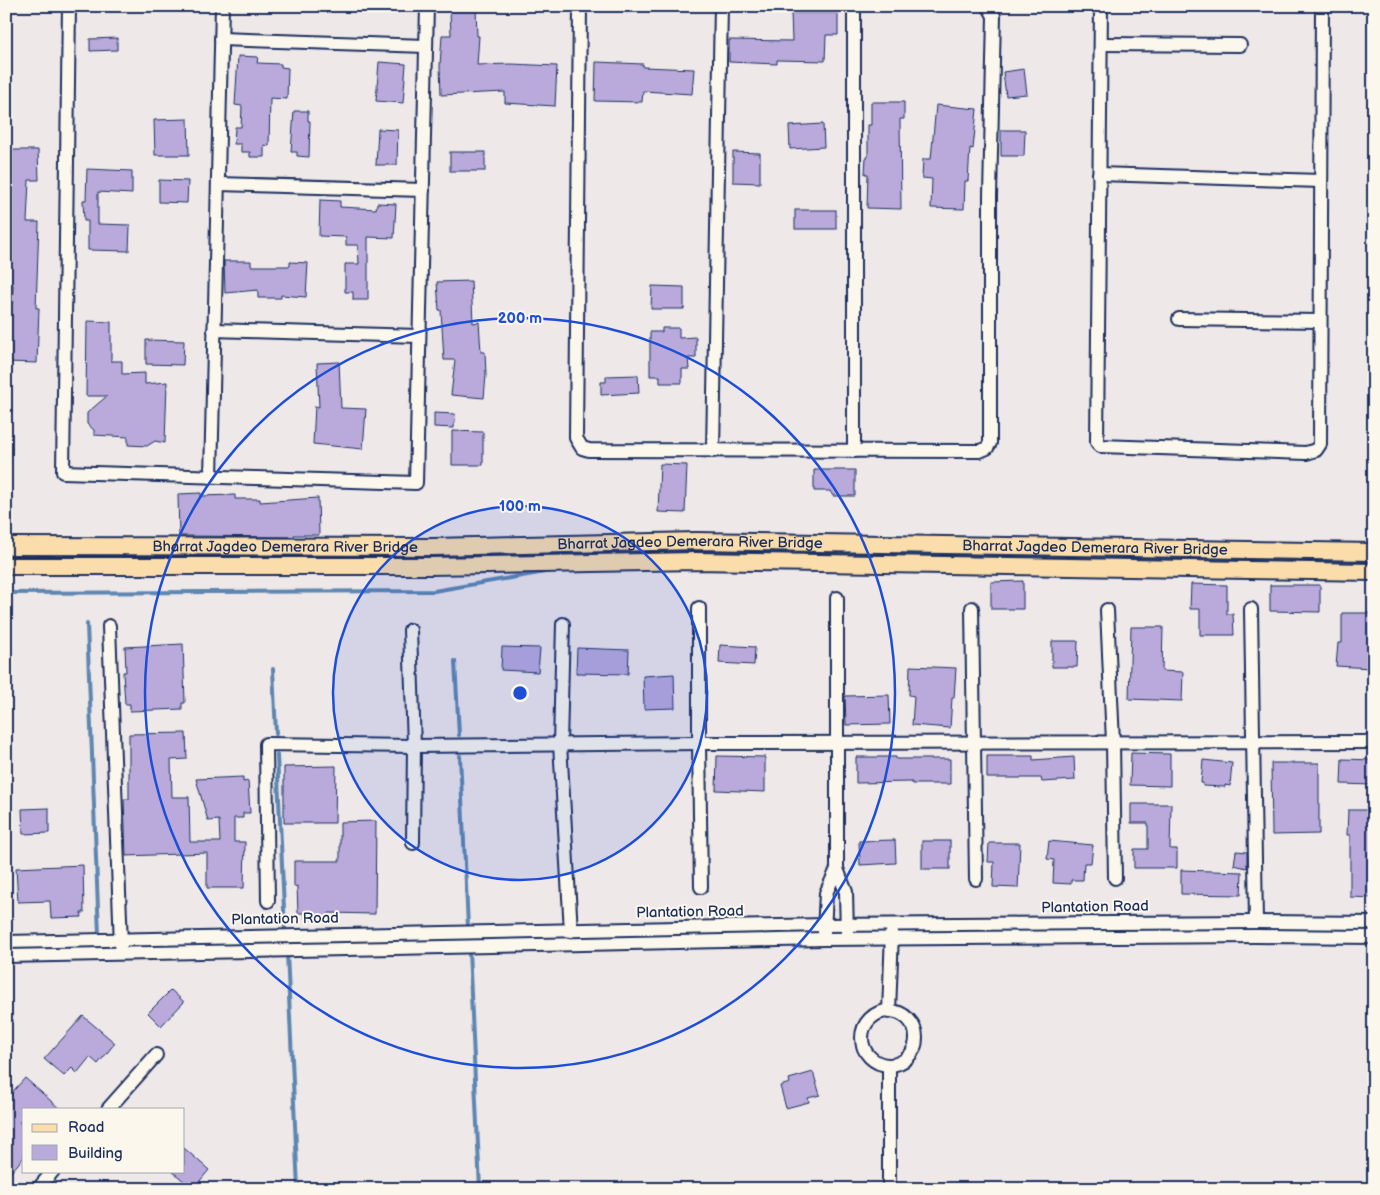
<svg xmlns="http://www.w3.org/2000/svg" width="1380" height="1195" font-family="'Balsamiq Sans',sans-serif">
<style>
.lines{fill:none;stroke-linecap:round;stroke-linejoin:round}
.stream{stroke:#5d86b0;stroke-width:4}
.building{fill:#b9aadb;stroke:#1b2f5e}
.minor-casing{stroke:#1b2f5e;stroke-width:16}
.major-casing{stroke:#1b2f5e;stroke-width:20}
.minor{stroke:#fbf7ec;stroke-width:12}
.major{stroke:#faddab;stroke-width:16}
.ring{fill:none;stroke:#1d4ed8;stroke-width:2.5}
.labels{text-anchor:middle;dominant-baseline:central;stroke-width:4;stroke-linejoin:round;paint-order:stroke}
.street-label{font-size:15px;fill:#1b2f5e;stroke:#fbf7ec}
.centre{fill:#1d4ed8;stroke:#fbf7ec;stroke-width:2.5}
.ring-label{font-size:15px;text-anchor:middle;font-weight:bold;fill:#1d4ed8;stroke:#fbf7ec;stroke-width:4;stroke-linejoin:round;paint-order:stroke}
</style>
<rect width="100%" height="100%" fill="#eee8e9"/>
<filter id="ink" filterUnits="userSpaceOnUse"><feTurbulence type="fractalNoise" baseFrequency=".02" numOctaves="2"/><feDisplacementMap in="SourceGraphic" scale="10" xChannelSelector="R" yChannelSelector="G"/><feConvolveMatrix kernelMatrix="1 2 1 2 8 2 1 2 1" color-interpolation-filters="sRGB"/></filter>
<g filter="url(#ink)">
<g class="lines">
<g class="stream">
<path d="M646,554L660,552L1374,561"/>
<path d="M6,593L434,591L551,571"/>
<path d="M87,624L99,935"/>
<path d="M455,661L459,735"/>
<path d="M273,669L276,734"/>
<path d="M277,755L285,931"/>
<path d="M460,756L468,927"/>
<path d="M469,950L480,1189"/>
<path d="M287,953L298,1189"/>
</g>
</g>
<g class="building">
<path d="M476,8L477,36H479L477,65L511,64L557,66L555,106L505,103V92L441,95L440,66L442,35H451L450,10Z"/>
<path d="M791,13H838V35H826L825,61L777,60V64L729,62V40L792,41Z"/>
<path d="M117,38V50L90,51V39Z"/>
<path d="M238,56L258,57L257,63L281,64V67L288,68L287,99L270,98L269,146L264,145V157H250V152H241V144H234L235,127H241L242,106L235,105Z"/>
<path d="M379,62L406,64L403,103L376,101Z"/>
<path d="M596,62L643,64V67L694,69L692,94L643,91L642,102L595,101Z"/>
<path d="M1024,69L1027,94L1006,96L1003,72Z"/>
<path d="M871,102H904V119H900L901,209L867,208L868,174H865L866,157H868V125H871Z"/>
<path d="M936,105L977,109L973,149L970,148L968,181H965L964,209L931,208L932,179L922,178L923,159H931Z"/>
<path d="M294,111H308V121H310L309,157L297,156V152H291Z"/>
<path d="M188,119L189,155H155L154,120Z"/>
<path d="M823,124L824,147L790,149L789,126Z"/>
<path d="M378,129L398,130L397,165H376Z"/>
<path d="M1001,130H1025L1024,156H1001Z"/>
<path d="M6,150H38L39,180H29L27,222H39L36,308H39L37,363L6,362V304H12L13,285H6Z"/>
<rect x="450" y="152" width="35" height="19"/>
<path d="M733,152L760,153V183L733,182Z"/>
<path d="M87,169L132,171V194L98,192V224L130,225L129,251L88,250V221H84L83,200H86Z"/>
<path d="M159,180L188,181L187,203L159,202Z"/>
<path d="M320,200L340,201V207L376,209L377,203L396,204L394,238L368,237V300H353V292H345V264H359L358,245H346V237L319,236Z"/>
<rect x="795" y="210" width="41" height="19"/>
<path d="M224,261H251V266H290V262L308,263L306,297L281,295V298H258V290L225,293Z"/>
<path d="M471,281L473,323L479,322L481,352H485L486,375L484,398L451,395L455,360H444L441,310H439L437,282Z"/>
<path d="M652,286L684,287V309H651Z"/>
<path d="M87,321L111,322V361H122V374L145,373V384L167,382L165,443L155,441L147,446L128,445V437L94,435V430L87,424V413L107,396H86Z"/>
<path d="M662,328H679V338L696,337V358H688L689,369H682V383H660V376H650V332H662Z"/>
<path d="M146,340L184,341L183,365L146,364Z"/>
<path d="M339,362L341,408L366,409L363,449L313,444L315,406L319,407L317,363Z"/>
<path d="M638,375L639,393L601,395V382H606V376Z"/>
<path d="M434,413L455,414L454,428L434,427Z"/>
<path d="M452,431L483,432V465H452Z"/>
<path d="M660,464L687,465L685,513L658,512Z"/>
<path d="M814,470H855V496H833L830,491H814Z"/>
<path d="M201,493V496L235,495V499H260V502L318,498L319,535H294V537L179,536L178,494Z"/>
<path d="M1023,581V609H991V582Z"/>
<path d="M1191,584L1227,585V614H1233L1234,635H1200V609H1190Z"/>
<path d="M1270,585H1320V612L1270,611Z"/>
<path d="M1342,613H1374V638L1371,668L1336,666L1338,643H1342Z"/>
<path d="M1131,627H1163L1162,671L1183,672L1182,701L1129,699Z"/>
<path d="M1052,641H1078L1077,667H1052Z"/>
<path d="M183,644L185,703H182V709L130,711V704H125L123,672H126L125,647Z"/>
<path d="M720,645L755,647L754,665L719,663Z"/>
<path d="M502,647L540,648L538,672L501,670Z"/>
<path d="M577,648L629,650L628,674L576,673Z"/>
<path d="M910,666L956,668L954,698H952L950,728L912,725L914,696L909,695Z"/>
<path d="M674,674L675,708L644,709L643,676Z"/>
<path d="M889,695L890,724L846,725L845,696Z"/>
<path d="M186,733L187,759L171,760L172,797H189L190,842H220L219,820L208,821L196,779L243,777V782L248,781L250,813H243V818H234V842H245L244,888H207V853L126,856L124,799H129V734Z"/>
<path d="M1131,753L1170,754V786L1130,785Z"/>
<path d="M717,756L765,757V792L716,790Z"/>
<path d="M987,756H1033V760L1074,757L1075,780L1042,782L1041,778H987Z"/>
<path d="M856,757H896V759H950V784H912V782L856,783Z"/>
<path d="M1342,759L1374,760V785L1341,784Z"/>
<path d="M1203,760L1232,763L1230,786L1225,785V787L1203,786V783H1201Z"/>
<path d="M1271,763H1319V834L1272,835Z"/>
<path d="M336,766L335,823H284V767Z"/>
<path d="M1131,804H1171L1170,849H1177V868H1134V849H1148V823H1131Z"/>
<path d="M49,808V833L23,834L22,809Z"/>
<path d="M1348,810H1374V898L1350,897V835H1347Z"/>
<path d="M376,821L375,914L329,913V919H305V913H298L297,886L294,887V861H340V822Z"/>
<path d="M895,840L896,863L860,865L859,841Z"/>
<rect x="922" y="841" width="28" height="28"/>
<path d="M1049,841L1093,845L1091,863H1084L1083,880H1071V884L1053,883L1054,860L1047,859Z"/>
<path d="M989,843H1020L1018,888L993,887L994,862H988Z"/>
<path d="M1236,851L1247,852V868L1234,865Z"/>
<path d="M83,865L84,913H81L82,917L51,918L50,901L18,902L16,868Z"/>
<path d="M1181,870L1242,872L1241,895L1181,894Z"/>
<path d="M171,990L184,1002L161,1026L148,1013Z"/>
<path d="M83,1016L115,1043L98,1064L90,1057L77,1073L72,1068L64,1076L44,1059Z"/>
<path d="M813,1072L820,1095L808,1098L809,1102L786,1108L780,1086L790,1083L789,1079Z"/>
<path d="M25,1078L60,1109H24V1118L19,1122L24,1126V1157L6,1178V1099Z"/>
<path d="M184,1148L209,1170L193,1189L172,1171H184Z"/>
</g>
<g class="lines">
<g class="minor-casing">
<g id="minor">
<path d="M69,6L63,472L416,483L427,6"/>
<path d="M580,6L576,438L582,448L589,450L980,451L987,448L990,443V196L994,16L989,7L987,6"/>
<path d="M1101,6L1097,442L1100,446L1306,453L1316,450L1320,444L1322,6"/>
<path d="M221,39L426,46"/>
<path d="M1101,44L1240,45"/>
<path d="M1099,174L1321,181"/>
<path d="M218,184L423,190"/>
<path d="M1179,319L1320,321"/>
<path d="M214,330L419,336"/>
<path d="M713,451L721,6"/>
<path d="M854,451V6"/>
<path d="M211,477L222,6"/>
<path d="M837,598V869L846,892L847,934"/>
<path d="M699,608V743L701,887"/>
<path d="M972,608L976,879"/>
<path d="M1251,609L1256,922"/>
<path d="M1107,610L1113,742L1115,878"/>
<path d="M563,624L560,744L571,931"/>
<path d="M109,626L121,945"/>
<path d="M410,630L414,746L413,843"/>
<path d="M268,901L266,744L414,746L699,743L1374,742"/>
<path d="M824,932L826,893L837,869"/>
<path d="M6,942L824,925L1256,922L1374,923"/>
<path d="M6,956L824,939L1256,936L1374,937"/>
<circle cx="889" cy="1038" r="27"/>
<path d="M889,1012L892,932"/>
<path d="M108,1109L156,1055"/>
<path d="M38,1189L53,1171"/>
<path d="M889,1189V1065"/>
</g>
</g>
<g class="major-casing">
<g id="major">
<path id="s1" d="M6,546L433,547L696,541L1374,552"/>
<path d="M6,566H431L696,561L1374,572"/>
</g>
</g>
<use href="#minor" class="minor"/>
<use href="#major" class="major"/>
</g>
</g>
<circle cx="520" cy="693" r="187" fill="#1d4ed8" fill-opacity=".12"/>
<g class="ring">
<circle cx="520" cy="693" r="187"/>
<circle cx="520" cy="693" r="375"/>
</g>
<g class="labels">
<g class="street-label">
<text stroke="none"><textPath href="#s1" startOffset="684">Bharrat Jagdeo Demerara River Bridge</textPath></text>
<text stroke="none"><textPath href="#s1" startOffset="279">Bharrat Jagdeo Demerara River Bridge</textPath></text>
<text stroke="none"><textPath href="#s1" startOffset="1089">Bharrat Jagdeo Demerara River Bridge</textPath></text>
<text transform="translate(1095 907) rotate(-1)">Plantation Road</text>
<text transform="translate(690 912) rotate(-1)">Plantation Road</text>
<text transform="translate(285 919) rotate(-1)">Plantation Road</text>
</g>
</g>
<circle cx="520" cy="693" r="8" class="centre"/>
<g class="ring-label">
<text x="520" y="323">200 m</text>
<text x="520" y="511">100 m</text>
</g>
<rect width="1380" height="1195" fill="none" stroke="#fbf7ec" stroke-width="25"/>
<rect x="12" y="12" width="1355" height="1170" fill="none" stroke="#1b2f5e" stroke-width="2" filter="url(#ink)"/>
<rect x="22" y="1108" width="162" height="65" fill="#fbf7ec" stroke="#a1a7b3"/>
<rect x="32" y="1124" width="25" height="8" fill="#faddab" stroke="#a1a7b3"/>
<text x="68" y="1132" font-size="15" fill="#1b2f5e">Road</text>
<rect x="32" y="1145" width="25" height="15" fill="#b9aadb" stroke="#a1a7b3"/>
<text x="68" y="1158" font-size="15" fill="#1b2f5e">Building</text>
</svg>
